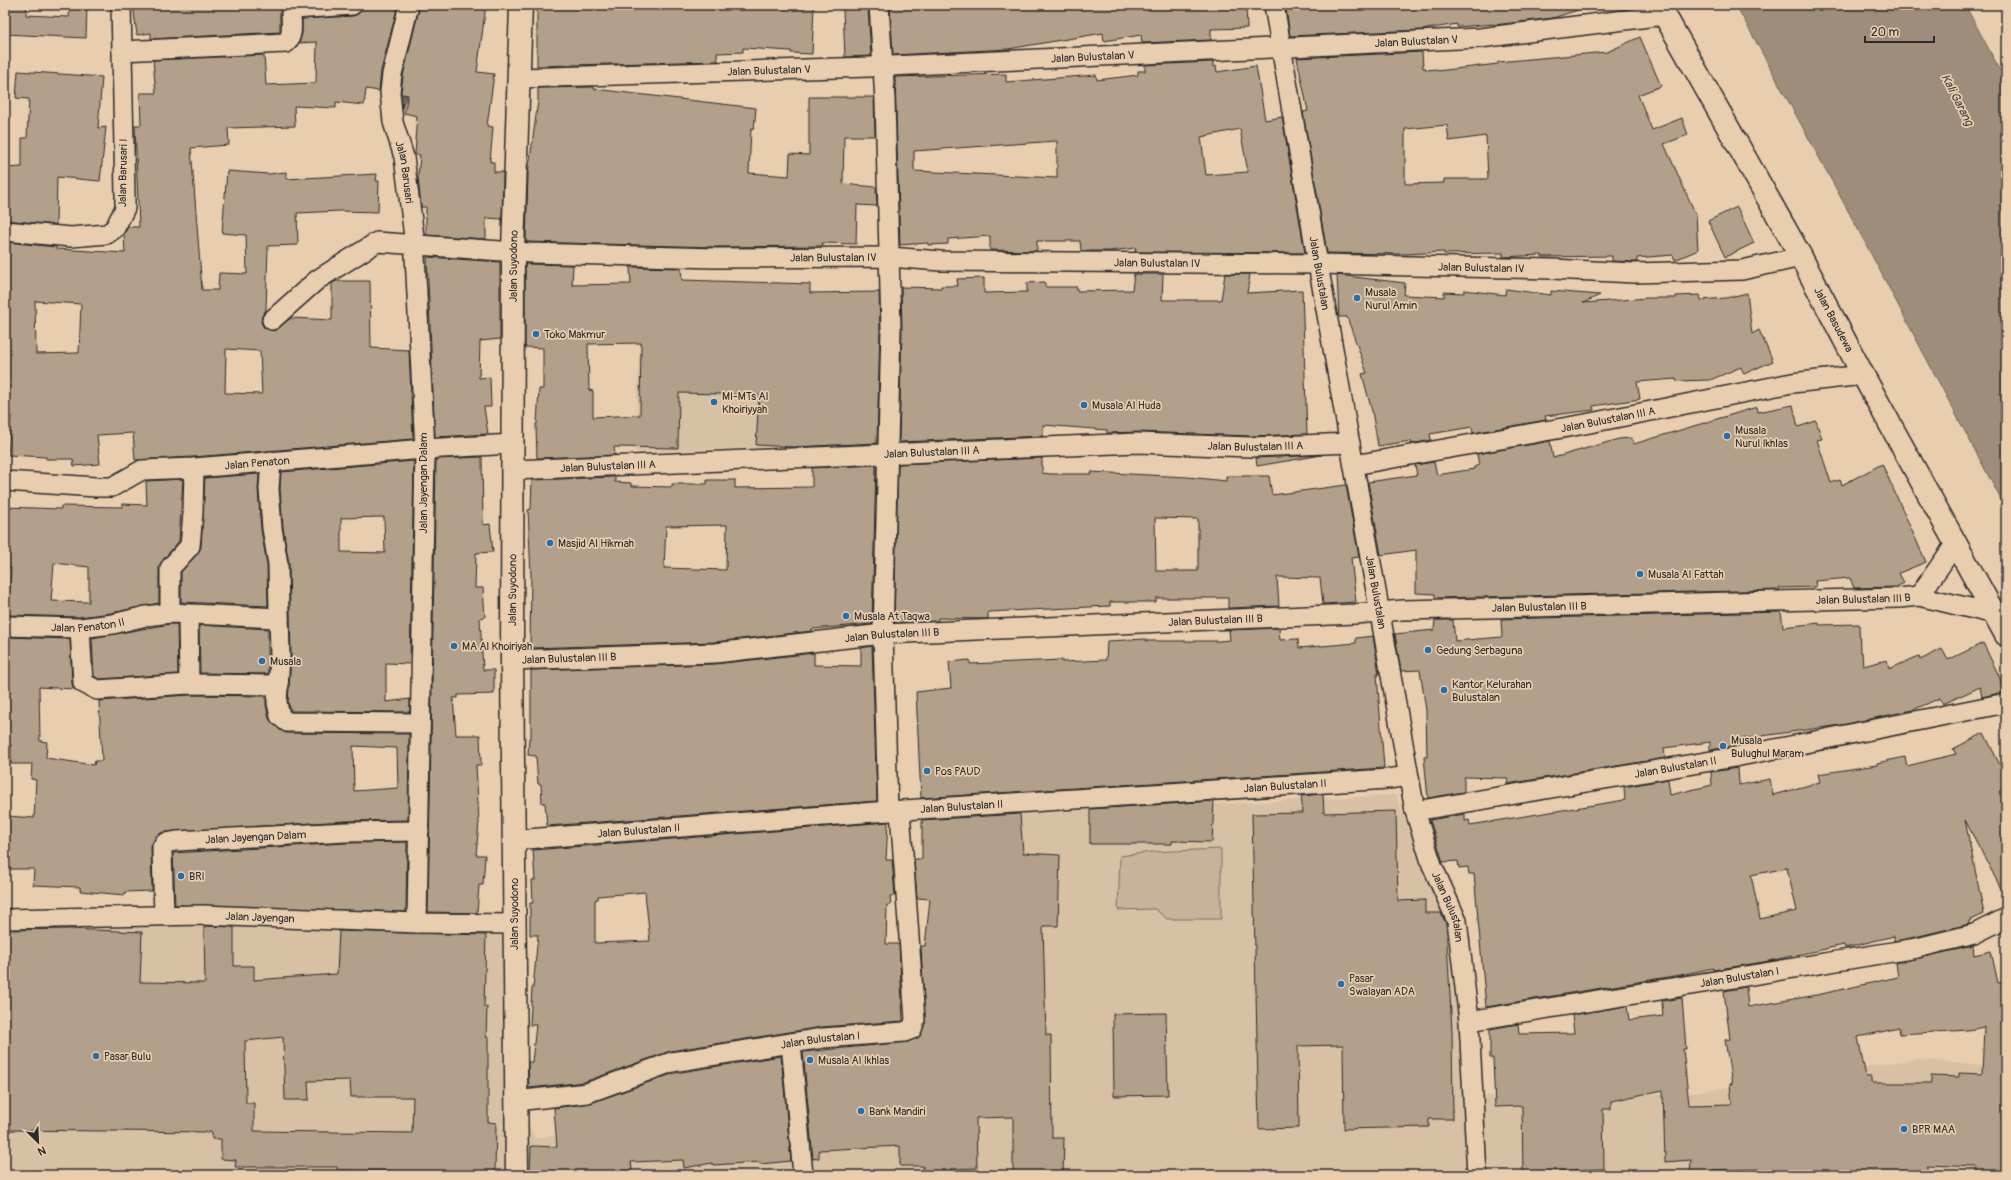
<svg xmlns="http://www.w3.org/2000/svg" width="2011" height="1180" font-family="Pangolin,sans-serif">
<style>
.built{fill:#d8c0a4}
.green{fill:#c9b299;stroke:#7a6e62}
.water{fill:#9d8d7a;stroke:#6f665a}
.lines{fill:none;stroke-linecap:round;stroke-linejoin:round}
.stream{stroke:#6f665a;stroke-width:7}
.building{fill:#b3a08b;stroke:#2b2b2b;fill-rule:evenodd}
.street-casing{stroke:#2b2b2b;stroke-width:22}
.secondary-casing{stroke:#2b2b2b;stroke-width:25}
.street{stroke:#e8cdaf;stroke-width:19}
.secondary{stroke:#e8cdaf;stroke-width:22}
.poi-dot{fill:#1f6fb2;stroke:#e8cdaf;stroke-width:1.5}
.labels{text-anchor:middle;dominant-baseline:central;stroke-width:3.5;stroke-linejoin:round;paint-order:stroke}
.street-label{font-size:11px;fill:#2b2b2b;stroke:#e8cdaf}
.poi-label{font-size:11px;fill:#2b2b2b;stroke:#e8cdaf;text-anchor:start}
.water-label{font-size:12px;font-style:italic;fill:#423f3b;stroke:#e8cdaf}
</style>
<rect width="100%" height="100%" fill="#e8cdaf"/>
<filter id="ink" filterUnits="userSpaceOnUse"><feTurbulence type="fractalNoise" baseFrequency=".025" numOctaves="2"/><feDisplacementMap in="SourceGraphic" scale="8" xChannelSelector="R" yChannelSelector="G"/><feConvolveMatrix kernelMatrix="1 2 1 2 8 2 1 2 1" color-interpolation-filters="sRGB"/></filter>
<g filter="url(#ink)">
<g class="built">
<path d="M639,357H793L788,447L635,452Z"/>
<path d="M1396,795L1460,962L1462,1096L1683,1094L1917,1059L2006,1067V1175H239L5,1168V912L520,930L526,1119L535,1138L735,1113L857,1083L987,1057L973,816Z"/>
</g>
<path class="green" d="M1221,849V919H1167L1155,909L1118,910L1120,856L1151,852Z"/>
<path class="water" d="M1736,5H1965L2006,81V509L1852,218Z"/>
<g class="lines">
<path class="stream" d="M399,112L401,103L409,86"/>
</g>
<g class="building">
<path d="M5,5H27L26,15L69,17L70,5H87L86,38L5,34Z"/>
<path d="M133,5H283L280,12V32L151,39V33L137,35Z"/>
<path d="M363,5H398L381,71L379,91L366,89L364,105L336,102V108L294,106L295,126L228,128L229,145L191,148L202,290H218L219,273L247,274L246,235L222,233L227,171L269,174L286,172V179L377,174L376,181H379L378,212L340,211L297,213L298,245L268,246L266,310L262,316L261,322L264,328L274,331L291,318L332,320V283L337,281H370L371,348L409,350L413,439L193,457L135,460L133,433L97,435L100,464L74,466L73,459H46V457L8,455L11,416H5V242L56,247V249L125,253L124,234L128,227H139L135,125H141L140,93H156L153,60L264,55L266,85L316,83L317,42L299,43L302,34V19L353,16L358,14ZM35,301L81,304L79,353L36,354ZM226,349L260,351L262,394L225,393Z"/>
<path d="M420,5H486L477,72L494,74L487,126L493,127L490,162H494V172H503L502,219L486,218V239L426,235V207H421L418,177L420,155H415L416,140H415L417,116L404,113L408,95L401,94V92L403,76Z"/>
<path d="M582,5H814L812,54L791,53V51L743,48V52L717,53L718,61L537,66V8Z"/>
<path d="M890,5H1246L1247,28L1211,29V40L1142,43L1141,35L1104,41L1103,33L1008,49L893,55Z"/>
<path d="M1303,5H1581V9L1553,18L1494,25V24L1457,27V24L1421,30L1290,36L1286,8Z"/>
<path d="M868,8L871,56L845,57L843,9Z"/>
<path d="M1640,37L1661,86L1638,95L1652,130L1682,118L1688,135L1664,144L1696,215L1698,250L1675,260L1673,255L1637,258V262H1634L1612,261V256L1542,257V255L1503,257V253L1444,254V252L1405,254L1327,253L1303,112L1308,111L1297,58L1422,52L1423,68H1426V70L1437,69V71L1498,64V62L1607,52ZM1447,125L1449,141L1486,136L1488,179H1444V183L1405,184V129Z"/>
<path d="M1213,62V67L1216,66L1217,72L1256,66L1265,120L1282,117L1305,253L1135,252L1136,248L1110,251H1081L1080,241H1037V251L990,250V236L948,239V244L928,245V243L900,245L895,77L1006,74V82L1096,75L1097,80L1138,75V71H1145V65ZM1240,129L1248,172L1206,175L1201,137ZM1057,141V178L914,171V151Z"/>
<path d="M18,71L102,77L98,128L106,127L100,181L57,177L56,225L5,220V168L22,167V138H27L29,99L16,98Z"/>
<path d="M594,87V89L756,108L754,129L751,128L749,173L789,176L790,154L809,155V97H874L875,136H844L843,184L876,187L877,206L857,205L856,244L822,243L823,246L715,247L526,242L528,174L538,101V88Z"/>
<path d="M1737,207L1754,243L1725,257L1708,221Z"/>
<path d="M427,257L500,262V339L480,341L479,378L490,377L491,407H484L488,434L435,437Z"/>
<path d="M525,264L573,265L572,285L631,284L630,267L681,268L682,280L810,284V293L879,292L880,329L877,443L793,447L756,445L759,395L679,393L678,448L614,447L615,455L537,458L536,424H537L539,389H543V348L525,347ZM641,343L640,415L593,417V391L589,390L588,344Z"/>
<path d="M1134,274H1163L1162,300H1221L1225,274H1250L1247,293L1302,290L1307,434L1251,436L1137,432L1107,433V430L1043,425V436L899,442L902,329L901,287L941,288V286H958L957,279L984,278V293L1027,292V283L1045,282V287H1077V291L1132,290Z"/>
<path d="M1337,275L1405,283L1404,295L1444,297V292L1464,293V290L1505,295L1506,289L1551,295V291L1600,295L1583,303L1648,298H1676V296L1700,295L1701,300L1726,298L1747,293L1752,334L1759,330L1773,361L1744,374L1741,367L1710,380L1676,381V379L1637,382L1640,399L1593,406L1594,410L1545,416L1546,420L1473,433L1472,427L1430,434L1431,440L1411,444V441L1378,446L1372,411L1362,374L1367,373L1347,317H1339Z"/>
<path d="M1793,405L1798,427L1816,421L1822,439L1817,440L1831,483L1840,480L1842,485L1882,464L1926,562L1899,573L1904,583L1896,587L1854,588L1850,578L1815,581L1816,587L1779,588V590L1435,598V594L1416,593V550L1381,555L1368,482L1417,475L1415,465L1434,462L1437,475L1474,469V467L1479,465L1477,454L1550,441L1553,458L1619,439L1632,438L1634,444L1757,407L1758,412Z"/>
<path d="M1322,455L1257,466L1256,458Z"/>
<path d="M482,457L483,525L490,524L493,552L476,553L475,588H483L485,617L480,618L483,670H494V694L458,695V698H453L456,735H480L481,765H476L479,822L476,855H485L483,885H479L477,913L428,912L436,459Z"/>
<path d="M1042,458V473L1050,474H1091V472L1187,477L1226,481V476H1269L1272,495L1346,485L1359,557L1351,558L1356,602L1323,604L1320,578L1277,577L1279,606L1228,608V598H1156V602H1110V606L988,612V619L938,618V621L894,623L898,464ZM1155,518L1198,519V571H1156Z"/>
<path d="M414,461L410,664L386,663V702L410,699V712L291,711L288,702L291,657L289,564L283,527L280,489L281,472ZM384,517L385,553L341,552V518Z"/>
<path d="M876,465L872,624L812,629V631L714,642L530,648L531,575L528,510L531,509L532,480L615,477V482L631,483V486L672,487V484H707V480H735V488L812,487V468ZM727,525L726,570L664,568L666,526Z"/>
<path d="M259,474L258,490L261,529L267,565L268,606L181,602V572L198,553L201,547L205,478Z"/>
<path d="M183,479L179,541L162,561L159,567V603L111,613L79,617L8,615L11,568L5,567V507L61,509V506L122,507V504L147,505L146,481ZM54,563L89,567V602L51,601Z"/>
<path d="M1781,612L1783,627L1819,623V625L1859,624L1860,652H1862L1863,666L1887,660L1889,669L1919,656L1920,660L1942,649L1948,660L1983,643L2000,678L2003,692L1982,697L1980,687L1943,704L1940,698L1913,710L1841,725L1762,736V738H1737V745L1710,750V742L1664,748L1665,758L1507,784L1508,778L1464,777V792L1428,798L1424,757H1427L1426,710L1420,670L1401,671L1395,634L1434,630L1435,620H1453L1455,641L1502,637L1501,619Z"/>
<path d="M170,624H177L178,674L99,679L94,676L92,638Z"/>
<path d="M199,625L268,629V674L200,673Z"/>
<path d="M1279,628L1280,640L1298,639L1299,648L1356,643V638L1373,636L1379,674H1377L1384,768L921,798L916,692L951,688L949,662L970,660V664L1062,660V662L1106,660L1107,641L1146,639V641H1219L1230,640L1229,630Z"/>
<path d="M5,637L70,639L72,684L74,689L39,687L40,741L47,742L46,758L94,765L95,761H102L99,701L189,695L266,696V705L269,719L280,730L286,733L409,734L408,820L345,821L163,832L156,836L151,847L152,891L125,892V895L80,891V887L33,885L34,869H5L7,816L34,818L36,780L31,779L32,764H11V745L5,744ZM353,746L397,748L398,788L354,791Z"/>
<path d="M872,646L877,801L547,826L545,803H542L541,784H538L536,756L528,755L529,738H531V670L715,664L814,653V665L861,666V648Z"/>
<path d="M1984,733L2006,777V898L1965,820L1984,914L1969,921V924L1915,937L1894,941V936L1845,948L1844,945L1764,962L1713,970V968L1680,975L1486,1007L1474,874H1469L1468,867L1459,868L1458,861L1443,862L1430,820L1465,814V821L1469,820L1470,825L1625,800L1624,787L1668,779L1670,795L1712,785L1711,772L1738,768L1739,785L1770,779L1773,795L1820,782L1818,774L1877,765V763L1905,757L1907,766L1956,754L1953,749ZM1787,868L1797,911L1760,919L1751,875Z"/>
<path d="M1323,794L1324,813L1396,811L1398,901L1425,900V913H1441L1446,924L1452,1031L1453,1119H1429V1127L1344,1129L1343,1045L1298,1046L1299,1128L1259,1129L1252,814L1303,813L1301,796Z"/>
<path d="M1214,801L1212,842L1172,841V844H1090V809Z"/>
<path d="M1020,814L1023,853L1060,855L1058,926H1043L1046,1035H1051L1052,1138H1064L1063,1175H1013V1117L976,1118L977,1168L950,1169V1175H923V1166H900V1146L819,1150V1158L813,1159L803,1052L908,1042L920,1036L925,1023L921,946H925L930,899L917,898L914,859H922V820Z"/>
<path d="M888,822L886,860H892L895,896H890L891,905H887L886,944H899L903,1021L821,1027L670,1051L584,1082L529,1088L528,1062H532L536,1025H530L532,988H533L538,935H530V903H533L532,880H535L533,850ZM645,892L650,941L595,943V900L598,899V896Z"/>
<path d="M407,842L406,912L175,905L173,853L346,843Z"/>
<path d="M204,926L234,927V966H254V980L337,974L339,931L486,935L484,1007H487L486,1037H488V1122L496,1123L495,1172L337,1170V1167H235L236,1160L221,1159V1139H212V1132L5,1130V930L69,929L142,932L140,982L205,983ZM283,1037L285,1100H309L308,1081L350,1080L351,1097H413L412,1133L254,1131V1103H246L245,1041Z"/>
<path d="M1973,946L1974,955L1991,951L1998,983L2006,982V1175H1977V1167L1927,1165V1175H1766V1169L1714,1170V1175H1690L1691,1160L1665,1162L1663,1090L1611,1101V1109H1603L1604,1169L1547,1171V1175H1523L1522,1106L1495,1107L1493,1058H1490V1029L1518,1024L1519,1034L1574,1033L1572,1015L1627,1006L1629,1020L1663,1016L1662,1001L1682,998L1686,1049H1683L1689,1105L1732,1104L1730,1084H1732L1725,1040L1730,1039L1724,991L1746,987L1748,1007L1817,995L1898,977L1896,963ZM1984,1027L1982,1074L1959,1073V1077L1931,1076V1083H1871V1077H1866L1858,1037L1899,1028L1900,1034L1968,1030Z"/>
<path d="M1166,1013L1168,1095L1114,1096L1113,1014Z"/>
<path d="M781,1056L791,1161L760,1164V1162L713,1165L712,1163L684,1168L683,1160L631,1162L632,1170L602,1172L603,1175L530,1172L531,1146L557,1147L554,1108L591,1103L675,1073Z"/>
</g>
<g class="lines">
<g class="street-casing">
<g id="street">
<path id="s1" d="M409,5L392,74L390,92L393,122L404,157L414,237L425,449L417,923"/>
<path d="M879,5L885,100L891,329L883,634L888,811"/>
<path id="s2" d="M1274,5L1318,264L1415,811L1432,865L1457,921L1469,1021L1477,1175"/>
<path d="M122,51L286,43C294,36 291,22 291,12L294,9L352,5"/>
<path id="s3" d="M520,78L870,67L1480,38L1665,15"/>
<path d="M5,231L71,237L107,234L115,228L125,208V196L121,5"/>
<path id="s4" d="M272,320L317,280L377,242L530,253L715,258L889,257L941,261L1318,264L1552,269L1634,273L1742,270L1801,257"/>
<path d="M271,461L269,489L272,528L278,564L280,657L277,703L280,716L287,722L420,723"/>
<path id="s5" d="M1354,465L1585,424L1792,383L1863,375"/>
<path id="s6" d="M514,470L1137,443L1251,447L1350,443"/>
<path id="s7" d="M5,481L96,487H112L142,470L194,468L424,449L513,444"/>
<path d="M1919,596L1956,543"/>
<path d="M170,613V568L190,546L193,513L194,468"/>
<path d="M188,615L189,684"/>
<path id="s8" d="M5,626L80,628L113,624L146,616L170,613L279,618"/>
<path d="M80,628L83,683L97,690L189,684L279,685"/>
<path id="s9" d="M512,660L715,653L883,634L1355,614L1403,610L1899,598L1919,596L1995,614"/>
<path id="s10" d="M1415,811L1735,757L2006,703"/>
<path id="s11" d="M514,840L888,811L1388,779L1408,776"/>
<path id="s12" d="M164,915L162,852V847L165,843L177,841L346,832L419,831"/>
<path id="s13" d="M5,919L202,915L417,923L514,924"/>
<path id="s14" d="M1469,1021L1917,948L1974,934L2006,918"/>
<path d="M791,1043L803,1175"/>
<path id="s15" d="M516,1101L587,1093L672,1062L823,1038L904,1032L912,1029L915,1020L900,811"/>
</g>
</g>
<g class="secondary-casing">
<g id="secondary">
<path id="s16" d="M1659,5L1801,257L1863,375L2006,635"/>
<path id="s17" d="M517,1175L512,660L513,251L521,5"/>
</g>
</g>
<use href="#street" class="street"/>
<use href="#secondary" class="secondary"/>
</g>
</g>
<g class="poi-dot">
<circle cx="1357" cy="298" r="4"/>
<circle cx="536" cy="334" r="4"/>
<circle cx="714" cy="402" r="4"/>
<circle cx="1084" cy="405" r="4"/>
<circle cx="1727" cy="436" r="4"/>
<circle cx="550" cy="543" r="4"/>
<circle cx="1640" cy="574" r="4"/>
<circle cx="846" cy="616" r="4"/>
<circle cx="454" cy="646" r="4"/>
<circle cx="1428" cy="650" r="4"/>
<circle cx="262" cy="661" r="4"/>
<circle cx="1444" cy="690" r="4"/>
<circle cx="1723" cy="746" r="4"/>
<circle cx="927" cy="771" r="4"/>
<circle cx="181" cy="876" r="4"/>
<circle cx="1341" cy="984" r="4"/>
<circle cx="96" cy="1056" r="4"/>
<circle cx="810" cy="1060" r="4"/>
<circle cx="861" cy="1111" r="4"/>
<circle cx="1904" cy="1129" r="4"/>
</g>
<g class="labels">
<g class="street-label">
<text stroke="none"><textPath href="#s3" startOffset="897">Jalan Bulustalan V</textPath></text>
<text stroke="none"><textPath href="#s3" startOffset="573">Jalan Bulustalan V</textPath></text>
<text stroke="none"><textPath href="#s3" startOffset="249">Jalan Bulustalan V</textPath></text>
<text transform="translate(123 173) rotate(-89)">Jalan Barusari I</text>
<text stroke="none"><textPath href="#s1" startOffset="171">Jalan Barusari</textPath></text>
<text stroke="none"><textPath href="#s4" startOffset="588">Jalan Bulustalan IV</textPath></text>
<text stroke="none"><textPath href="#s4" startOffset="912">Jalan Bulustalan IV</textPath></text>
<text stroke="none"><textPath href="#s17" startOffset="909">Jalan Suyodono</textPath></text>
<text stroke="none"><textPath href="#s4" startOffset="1236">Jalan Bulustalan IV</textPath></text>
<text stroke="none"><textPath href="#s2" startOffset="272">Jalan Bulustalan</textPath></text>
<text stroke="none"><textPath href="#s16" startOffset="360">Jalan Basudewa</textPath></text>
<text stroke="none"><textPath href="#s5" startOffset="258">Jalan Bulustalan III A</textPath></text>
<text stroke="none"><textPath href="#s6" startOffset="742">Jalan Bulustalan III A</textPath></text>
<text stroke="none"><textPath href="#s6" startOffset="418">Jalan Bulustalan III A</textPath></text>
<text stroke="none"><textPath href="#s7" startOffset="257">Jalan Penaton</textPath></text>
<text stroke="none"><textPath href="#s6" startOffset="94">Jalan Bulustalan III A</textPath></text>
<text transform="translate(423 483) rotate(-90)">Jalan Jayengan Dalam</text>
<text stroke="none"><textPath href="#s17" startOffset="585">Jalan Suyodono</textPath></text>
<text stroke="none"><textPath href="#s2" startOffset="596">Jalan Bulustalan</textPath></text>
<text stroke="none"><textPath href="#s9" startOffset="1353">Jalan Bulustalan III B</textPath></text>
<text stroke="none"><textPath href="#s9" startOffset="1029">Jalan Bulustalan III B</textPath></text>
<text stroke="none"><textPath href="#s9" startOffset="705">Jalan Bulustalan III B</textPath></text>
<text stroke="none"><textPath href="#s8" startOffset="83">Jalan Penaton II</textPath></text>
<text stroke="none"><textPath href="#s9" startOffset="381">Jalan Bulustalan III B</textPath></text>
<text stroke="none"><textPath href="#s9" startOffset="57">Jalan Bulustalan III B</textPath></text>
<text stroke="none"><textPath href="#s10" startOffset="264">Jalan Bulustalan II</textPath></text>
<text stroke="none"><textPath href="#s11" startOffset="773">Jalan Bulustalan II</textPath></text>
<text stroke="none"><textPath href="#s11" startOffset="449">Jalan Bulustalan II</textPath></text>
<text stroke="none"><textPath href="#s11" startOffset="125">Jalan Bulustalan II</textPath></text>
<text stroke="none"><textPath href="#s12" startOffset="164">Jalan Jayengan Dalam</textPath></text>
<text stroke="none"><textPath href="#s2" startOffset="920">Jalan Bulustalan</textPath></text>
<text transform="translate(514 914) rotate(-90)">Jalan Suyodono</text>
<text stroke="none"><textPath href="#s13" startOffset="255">Jalan Jayengan</textPath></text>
<text stroke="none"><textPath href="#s14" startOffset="274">Jalan Bulustalan I</textPath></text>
<text stroke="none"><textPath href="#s15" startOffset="312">Jalan Bulustalan I</textPath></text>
</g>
<g class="poi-label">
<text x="1365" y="292">Musala<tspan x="1365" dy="13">Nurul Amin</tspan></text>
<text x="544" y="334">Toko Makmur</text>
<text x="722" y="396">MI-MTs Al<tspan x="722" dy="13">Khoiriyyah</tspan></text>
<text x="1092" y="405">Musala Al Huda</text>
<text x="1735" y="430">Musala<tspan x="1735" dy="13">Nurul Ikhlas</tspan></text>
<text x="558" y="543">Masjid Al Hikmah</text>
<text x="1648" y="574">Musala Al Fattah</text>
<text x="854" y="616">Musala At Taqwa</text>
<text x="462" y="646">MA Al Khoiriyah</text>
<text x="1436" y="650">Gedung Serbaguna</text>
<text x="270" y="661">Musala</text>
<text x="1452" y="684">Kantor Kelurahan<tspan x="1452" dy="13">Bulustalan</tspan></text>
<text x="1731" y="740">Musala<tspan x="1731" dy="13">Bulughul Maram</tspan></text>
<text x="935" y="771">Pos PAUD</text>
<text x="189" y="876">BRI</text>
<text x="1349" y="978">Pasar<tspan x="1349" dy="13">Swalayan ADA</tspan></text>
<text x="104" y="1056">Pasar Bulu</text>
<text x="818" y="1060">Musala Al Ikhlas</text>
<text x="869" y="1111">Bank Mandiri</text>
<text x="1912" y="1129">BPR MAA</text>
</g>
<g class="water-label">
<text transform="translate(1957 100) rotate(63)">Kali Garang</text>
</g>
</g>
<rect width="2011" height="1180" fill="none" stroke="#e8cdaf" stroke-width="20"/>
<rect x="10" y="10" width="1991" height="1160" fill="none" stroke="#2b2b2b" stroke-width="1.5" filter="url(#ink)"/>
<g transform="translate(38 1142) rotate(156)" stroke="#e8cdaf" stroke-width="3" paint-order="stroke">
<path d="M0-3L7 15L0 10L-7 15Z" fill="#2b2b2b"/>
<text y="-6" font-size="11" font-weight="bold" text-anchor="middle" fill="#2b2b2b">N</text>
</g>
<path d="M1865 36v6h69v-6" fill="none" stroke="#2b2b2b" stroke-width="2"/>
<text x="1871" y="36" font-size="12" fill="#2b2b2b" stroke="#e8cdaf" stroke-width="3" paint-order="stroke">20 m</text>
</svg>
